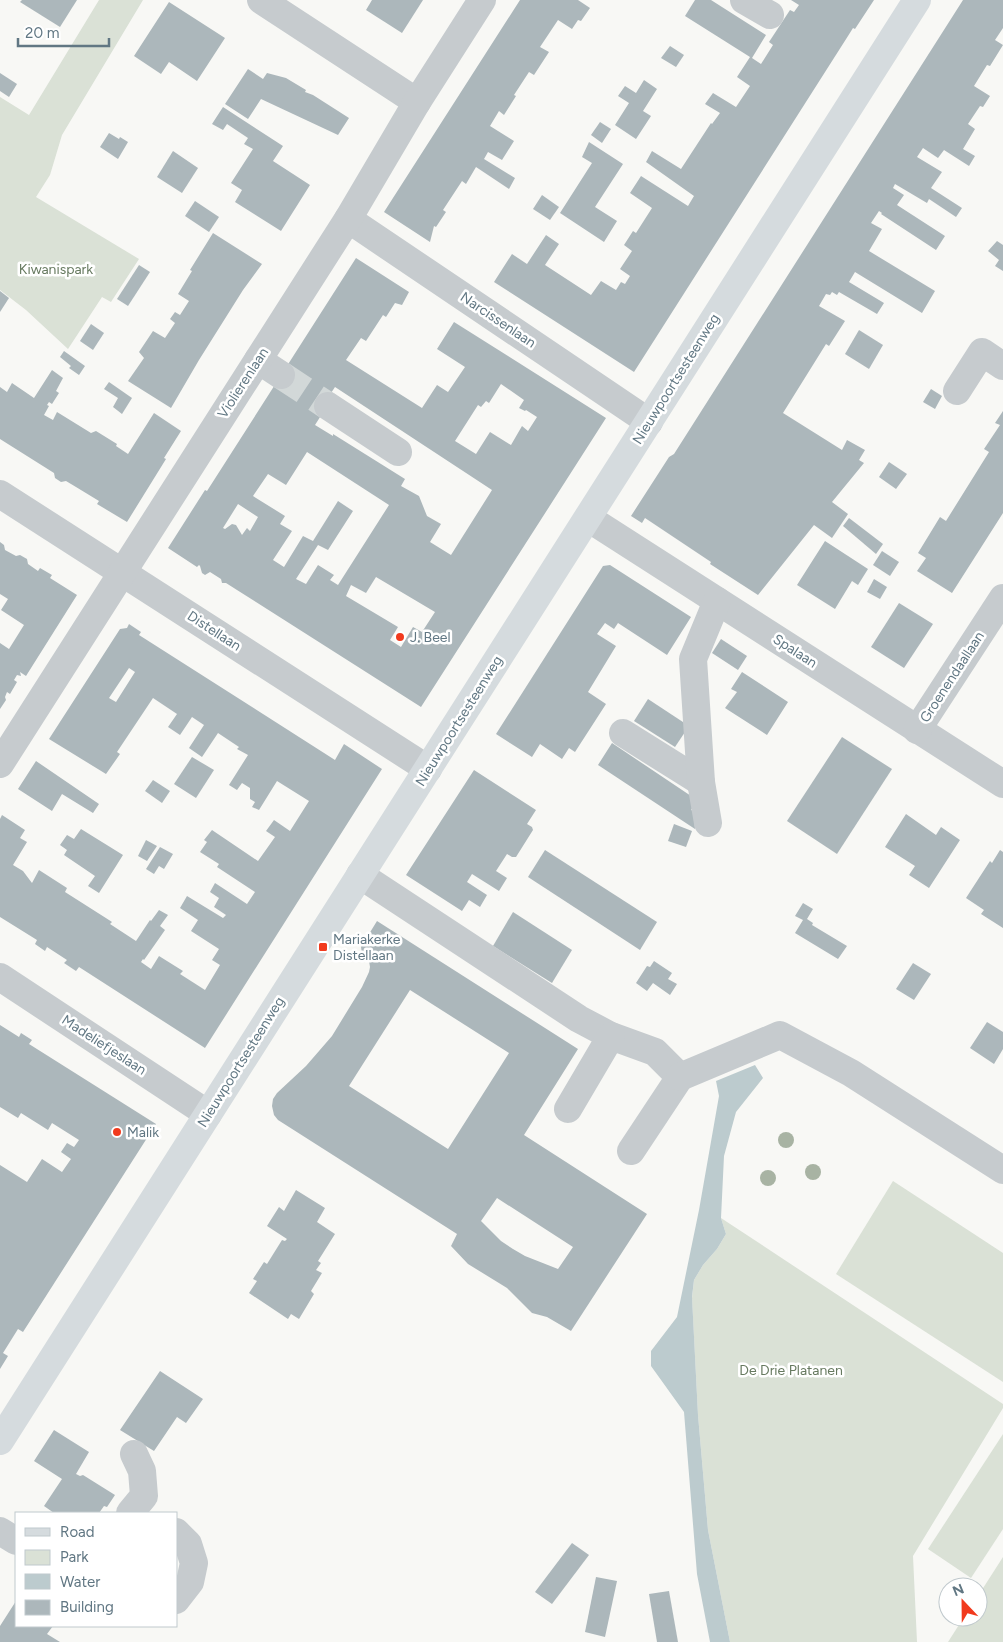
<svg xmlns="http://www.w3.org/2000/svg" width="1003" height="1642" font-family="Figtree,sans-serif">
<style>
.green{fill:#dae1d6}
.water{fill:#bccbce}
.building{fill:#acb7bb;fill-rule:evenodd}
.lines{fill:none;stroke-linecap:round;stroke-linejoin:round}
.minor-tunnel{stroke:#d2d8d8;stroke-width:28;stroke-dasharray:28 14;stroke-linecap:butt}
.minor{stroke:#c6cbce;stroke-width:28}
.major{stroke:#d5dbde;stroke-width:28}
.tree{fill:#a8b3a3}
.poi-dot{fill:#f13a1d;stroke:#fff;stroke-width:2}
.labels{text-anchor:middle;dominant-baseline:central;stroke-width:5;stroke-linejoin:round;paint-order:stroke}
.park-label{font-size:14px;fill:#677a60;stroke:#fff}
.street-label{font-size:14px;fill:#617783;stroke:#fff}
.poi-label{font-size:14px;fill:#617783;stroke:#fff;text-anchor:start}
</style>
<rect width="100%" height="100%" fill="#f8f8f5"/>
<g class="green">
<path d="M99,0H143L62,135L50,175L36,197L139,259L111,302L102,297L68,349L26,310L0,290V97L29,115Z"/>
<path d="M893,1181L1003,1253V1382L836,1274Z"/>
<path d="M721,1218L1003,1404V1408L913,1556L917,1642H730L708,1530L698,1415L692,1298L694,1280L703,1265L717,1249L726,1234Z"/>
<path d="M1003,1434V1529L971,1578L928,1549Z"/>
<path d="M1003,1557V1642H948L964,1617H978V1596Z"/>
</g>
<path class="water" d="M755,1065L763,1078L736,1112L724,1156L721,1218L726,1234L717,1249L703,1265L694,1280L692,1297L698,1415L708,1530L730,1642H710L697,1574L684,1412L651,1366V1351L677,1317L699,1210L719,1096L716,1081Z"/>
<g class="building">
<path d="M22,0H77L60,27L20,2Z"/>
<path d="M372,0H423L402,33L366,10Z"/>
<path d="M520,0H578L590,8L581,21L578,20L572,29L558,20L540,47L549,52L534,75L529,72L514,95L516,96L504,115L499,111L490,126L514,141L502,160L488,152L484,159L515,178L509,189L476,167L466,184L462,181L443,210L446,212L436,227L434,226L430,242L384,212Z"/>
<path d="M695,0H711L766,35L752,58L761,64L773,45L769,42L790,10L794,12L799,5L791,0H874L855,29L853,28L848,36L634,372L494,282L512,254L527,264L546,235L559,244L545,265L591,295L601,281L616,290L621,282L625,284L630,276L620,269L632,251L624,245L633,231L636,233L652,208L630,193L641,176L688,206L694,196L646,162L652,151L681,169L711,123L712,124L720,113L705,104L713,93L736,107L750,86L737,77L750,57L685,16Z"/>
<path d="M963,0H1003V28L995,40L1003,45L990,66L987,65L974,86L990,96L983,107L980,106L968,124L975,129L963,149L975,156L969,166L944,150L938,158L923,148L917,157L942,172L931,188L962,208L956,217L929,199L927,203L895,184L893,188L904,195L897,205L945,236L936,250L881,214L882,213L879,211L871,223L882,229L869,251L935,291L922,313L855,272L849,282L884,303L877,314L839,292L837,295L832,292L830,295L826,294L819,306L845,321L829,346L826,344L783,413L842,450L847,440L865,450L859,460L864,463L832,502L848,514L832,538L814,525L758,595L710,564L711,562L645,518L642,523L631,516L669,457L674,454Z"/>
<path d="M169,2L225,38L197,81L169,62L161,74L134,56Z"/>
<path d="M670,46L684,55L676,67L661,58Z"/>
<path d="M248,69L263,79L267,73L286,78L306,90L305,92L313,95L349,118L338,135L261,99L248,119L225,104Z"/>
<path d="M0,73L17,84L9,97L0,91Z"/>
<path d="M644,80L657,89L643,111L651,116L636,139L615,125L629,103L618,96L625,86L636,93Z"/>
<path d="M223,107L283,146L273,161L310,185L281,231L235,202L242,190L231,183L253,149L244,144L248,138L227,124L223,130L212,124Z"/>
<path d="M600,122L611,129L602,143L591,135Z"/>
<path d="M109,133L119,139L120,137L128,142L118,159L100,147Z"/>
<path d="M589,142L623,164L595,207L617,221L604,242L560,213L592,163L582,157Z"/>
<path d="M173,151L198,168L182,193L157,177Z"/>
<path d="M542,195L559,207L550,220L533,209Z"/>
<path d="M195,201L219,217L209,232L185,216Z"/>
<path d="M213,233L262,264L243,290L199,360L171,408L128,381L144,358L139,352L153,331L165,338L175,323L170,319L175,312L180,315L189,301L178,294L192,271L190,270Z"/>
<path d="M997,241L1003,245V271L995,266L999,260L988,251Z"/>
<path d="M356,258L409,292L402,305L395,303L386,317L383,315L366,341L361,338L346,360L422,408L437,385L448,392L465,367L437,349L454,322L606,418L421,707L237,590L226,583H222L221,579L210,572L205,575L202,573L200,566L199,565L197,567L168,548L205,490L207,491ZM501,384L524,400L519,408L525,411L526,410L537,417L528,431L522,426L511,445L490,432L476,454L455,441L478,405L481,407L486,401L489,403ZM335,387L492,490L451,555L430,542L441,524L427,516L419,496L401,486L405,479L333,434V436L315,425L334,395L331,393ZM307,452L389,505L338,585L330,580L334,575L318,565L306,584L296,579L318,545L328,550L353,511L338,501L313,541L303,536L284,567L273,560L292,531L280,524L285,516L253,496L268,474L286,485ZM238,504L258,517L250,531L247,528L242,535L236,525L232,524L225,529L223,528ZM376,577L435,612L422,632L413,627L401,647L390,640L398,627L346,596L351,585L366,593Z"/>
<path d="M139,265L150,272L128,306L117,299Z"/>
<path d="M0,291L9,298L0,312Z"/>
<path d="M91,324L104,333L93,350L80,341Z"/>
<path d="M859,330L883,345L869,369L845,354Z"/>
<path d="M64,351L85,366L79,375L69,368L71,366L60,357Z"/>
<path d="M52,370L63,378L56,391L59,393L52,404L49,402L47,405L49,406L44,415L53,420L57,412L91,433L96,431L117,444L116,446L128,454L154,413L181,431L164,458L166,459L127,522L97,504L99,501L76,487L66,481L61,482L55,478L54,473L0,439V387L7,392L12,383L34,398Z"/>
<path d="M109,382L132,398L122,414L113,407L118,398L104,389Z"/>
<path d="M931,389L942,396L935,409L923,402Z"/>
<path d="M1003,411V513L952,593L917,571L926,558L918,553L940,517L946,521L989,452L984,449L1000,425L995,423Z"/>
<path d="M889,462L907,474L896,489L879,477Z"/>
<path d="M849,518L883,544L876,554L843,526Z"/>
<path d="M825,541L868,569L858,585L852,581L835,609L797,585Z"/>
<path d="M0,542L4,545L5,550L16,556L20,555L27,559L28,564L38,571L40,568L52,575L50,578L77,595L26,676L20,672L21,676L17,675L14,680L17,682L10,694L7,692L5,697L6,700L0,709V643L9,649L24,625L1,610L8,599L0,594Z"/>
<path d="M882,551L899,562L890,576L873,565Z"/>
<path d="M610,565L691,617L667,655L618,623L614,629L605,623L597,634L616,646L588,692L606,704L575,752L569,748L562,759L540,744L532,757L496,734L603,566Z"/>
<path d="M874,579L887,587L880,599L867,592Z"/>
<path d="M899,603L933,624L904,668L871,647Z"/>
<path d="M129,624L141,632L139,635L335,760L344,744L382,769L205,1048L79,967L76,971L64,963L67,960L47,947L45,951L35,944L37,940L0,917V819L2,815L25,830L20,838L27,842L13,865L23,871L32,883L39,870L67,888L65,892L109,920L112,922L110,924L136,941L150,920L151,921L159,910L168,915L160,926L165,930L144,960L143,959L141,962L151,969L159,956L183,971L180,974L205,990L220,965L212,960L219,949L191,931L198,920L180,908L187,896L223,918L226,915L214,907L219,898L210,892L215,883L247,904L255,892L217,867L219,864L200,852L207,842L204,840L212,830L258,861L275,837L266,831L274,820L290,831L309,801L277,781L259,810L252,807L255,802L250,799V788L242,783L237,790L229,785L248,755L237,749L239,747L218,733L202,757L189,748L204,725L192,717L180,735L168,727L177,714L153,698L117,752L120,754L106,774L49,739L120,629L127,628ZM129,668L135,672L116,702L109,698Z"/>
<path d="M721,639L747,656L738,670L712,653Z"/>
<path d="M742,672L788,702L767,735L725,708L737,692L731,689Z"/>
<path d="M648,699L689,726L675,747L634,721Z"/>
<path d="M842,737L892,769L837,854L787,821Z"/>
<path d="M612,743L697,800L691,810L694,811L695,829L598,765Z"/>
<path d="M192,757L214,770L196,798L174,784Z"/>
<path d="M36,761L99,804L93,813L62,794L52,811L18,789Z"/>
<path d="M474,770L536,810L527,824L532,827L533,830L516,857H512L507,854L496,871L507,878L499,891L472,874L467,882L487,895L480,907L469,900L462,911L406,875Z"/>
<path d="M153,780L170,791L162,803L145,791Z"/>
<path d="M906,814L936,835L941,827L960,840L929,888L909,875L915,866L885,847Z"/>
<path d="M674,824L692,831L686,847L668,841Z"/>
<path d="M81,829L123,855L99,893L88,886L95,876L64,855L67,850L60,845L67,835L74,839Z"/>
<path d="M146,840L157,846L147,861L138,856Z"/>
<path d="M160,847L173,854L164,869L159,866L154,874L146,869Z"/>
<path d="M545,850L657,922L640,950L528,877Z"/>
<path d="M1000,850L1003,852V928L981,914L984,910L966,898L990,861L992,863Z"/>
<path d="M803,903L813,909L807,919L813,923L812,925L847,946L838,959L795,933L803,920L795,916Z"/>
<path d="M513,912L572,950L552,983L493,946Z"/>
<path d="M377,921L578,1049L524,1135L647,1214L571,1331L547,1317L532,1313L507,1288L468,1264L451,1246L457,1234L278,1120L274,1115L272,1106L273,1099L277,1093L306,1066L332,1036L362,987L369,972L370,967L369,961L362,954L361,947ZM410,990L509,1053L448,1149L349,1086ZM497,1198L573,1247L558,1269L525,1256L513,1249L501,1241L481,1221Z"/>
<path d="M654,961L672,973L668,979L677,984L670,995L653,983L647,991L636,983L647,966L650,967Z"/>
<path d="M913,963L931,974L914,1000L896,989Z"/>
<path d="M987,1022L1003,1032V1049L994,1064L970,1048Z"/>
<path d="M0,1025L19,1037L21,1033L32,1040L29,1044L156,1124L23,1332L18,1329L3,1353L8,1356L0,1369V1165L27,1182L42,1159L62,1172L71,1159L61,1152L67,1143L74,1147L79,1140L52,1123L48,1130L21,1113L18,1118L0,1107Z"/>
<path d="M296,1190L325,1208L317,1222L335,1234L318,1261L321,1263L316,1270L322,1273L311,1291L314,1294L299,1319L291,1314L288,1319L249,1293L257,1281L253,1279L264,1262L267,1264L282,1240L285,1241L287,1239L267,1226L279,1207L284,1211Z"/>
<path d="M160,1371L203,1399L186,1423L177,1417L154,1451L120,1430Z"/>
<path d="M54,1430L89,1452L76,1474L80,1476L83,1475L115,1495L107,1507L104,1506L99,1513H54L44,1506L62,1479L34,1461Z"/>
<path d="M572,1543L589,1555L552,1604L535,1592Z"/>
<path d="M596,1577L617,1581L605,1637L585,1632Z"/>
<path d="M669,1591L678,1642H657L649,1594Z"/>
<path d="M16,1601V1626H53L47,1634L60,1642H0V1626Z"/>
</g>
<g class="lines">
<path class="minor-tunnel" d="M281,375L328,406"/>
<g class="minor">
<path d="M261,0L417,102"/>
<path d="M744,0L770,15"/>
<path d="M348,219L649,422"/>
<path d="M258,360L281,375"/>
<path d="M957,391L982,352L1003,366"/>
<path d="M328,406L398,452"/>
<path d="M0,494L428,769"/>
<path d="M588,518L1003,784"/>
<path d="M917,730L1003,598"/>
<path d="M623,733L701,782"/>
<path d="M0,764L348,219L417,102L482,0"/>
<path d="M708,823L701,782L693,659L717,601"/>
<path d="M360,875L579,1019L611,1036L655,1052L680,1077L631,1151"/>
<path d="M0,977L208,1114"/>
<path d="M680,1077L780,1035L851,1073L1003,1170"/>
<path d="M568,1109L611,1036"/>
<path d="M130,1513L144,1496L142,1471L134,1454"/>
<path d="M0,1531L16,1541"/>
<path d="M176,1532L188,1544L194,1563L190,1582L176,1600"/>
</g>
<path class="major" d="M0,1441L917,0"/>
</g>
<g class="tree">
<circle cx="786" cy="1140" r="8"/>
<circle cx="813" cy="1172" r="8"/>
<circle cx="768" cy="1178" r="8"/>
</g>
<g class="poi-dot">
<circle cx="400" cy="637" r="5"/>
<rect x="318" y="942" width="10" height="10" rx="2.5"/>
<circle cx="117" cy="1132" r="5"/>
</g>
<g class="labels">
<g class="park-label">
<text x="56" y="269">Kiwanispark</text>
<text x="791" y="1370">De Drie Platanen</text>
</g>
<g class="street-label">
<text transform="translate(498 320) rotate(34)">Narcissenlaan</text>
<text transform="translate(676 379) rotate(-58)">Nieuwpoortsesteenweg</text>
<text transform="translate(243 383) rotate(-57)">Violierenlaan</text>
<text transform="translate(214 631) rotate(33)">Distellaan</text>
<text transform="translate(795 651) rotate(33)">Spalaan</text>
<text transform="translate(952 677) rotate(-57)">Groenendaallaan</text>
<text transform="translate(459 721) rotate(-58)">Nieuwpoortsesteenweg</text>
<text transform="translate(104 1045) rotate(33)">Madeliefjeslaan</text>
<text transform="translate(241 1062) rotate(-58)">Nieuwpoortsesteenweg</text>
</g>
<g class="poi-label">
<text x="410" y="637">J. Beel</text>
<text x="333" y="939">Mariakerke<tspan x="333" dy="16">Distellaan</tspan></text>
<text x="127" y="1132">Malik</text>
</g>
</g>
<rect x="15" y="1512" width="162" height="115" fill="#ffffff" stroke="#c0c9cd"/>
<rect x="25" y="1528" width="25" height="8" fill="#d5dbde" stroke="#c0c9cd"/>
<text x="60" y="1537" font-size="15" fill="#617783">Road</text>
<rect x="25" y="1550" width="25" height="15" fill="#dae1d6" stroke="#c0c9cd"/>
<text x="60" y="1562" font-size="15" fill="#617783">Park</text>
<rect x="25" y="1574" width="25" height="15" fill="#bccbce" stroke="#c0c9cd"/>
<text x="60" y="1587" font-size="15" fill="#617783">Water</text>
<rect x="25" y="1600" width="25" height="15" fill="#acb7bb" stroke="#c0c9cd"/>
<text x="60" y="1612" font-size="15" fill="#617783">Building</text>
<g transform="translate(963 1602) rotate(338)"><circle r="24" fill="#ffffff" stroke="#c0c9cd"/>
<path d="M0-4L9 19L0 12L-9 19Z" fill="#f13a1d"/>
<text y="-8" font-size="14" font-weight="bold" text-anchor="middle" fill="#617783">N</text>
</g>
<path d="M18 38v8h91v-8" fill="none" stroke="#617783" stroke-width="2.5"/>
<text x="25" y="38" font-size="15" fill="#617783" stroke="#ffffff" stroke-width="4" paint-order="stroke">20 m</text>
</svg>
